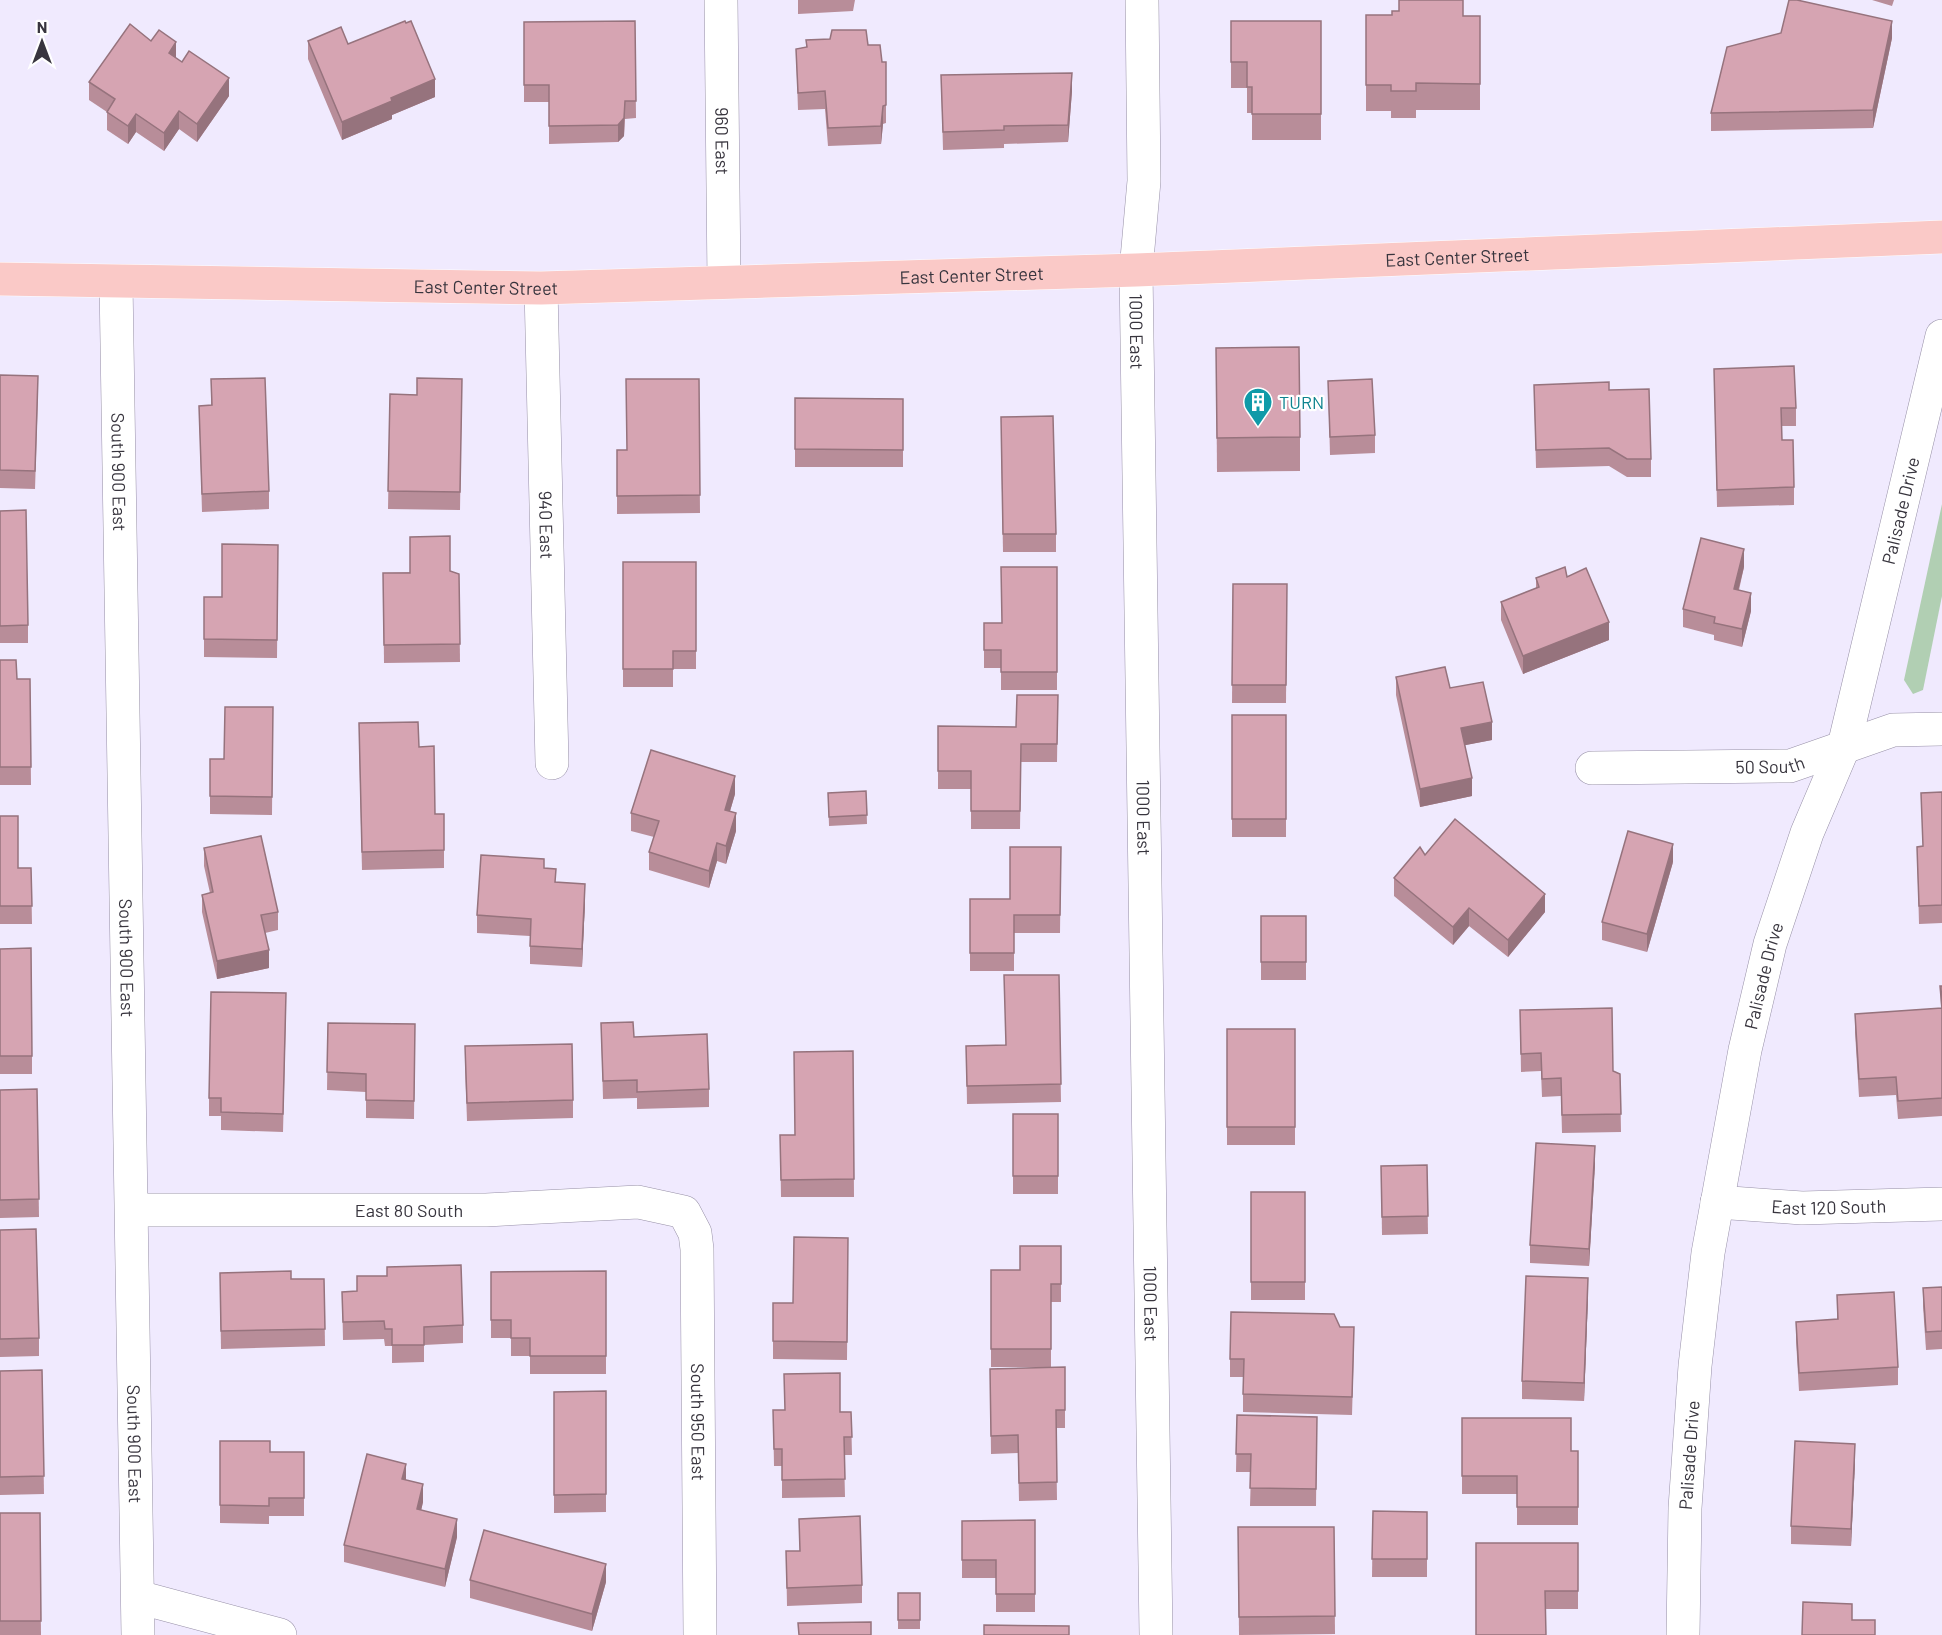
<svg xmlns="http://www.w3.org/2000/svg" width="1942" height="1635" font-family="Barlow,sans-serif">
<style>
.green{fill:#b1cfb3}
.lines{fill:none;stroke-linecap:round;stroke-linejoin:round}
.minor-casing{stroke:#9790a7;stroke-width:34}
.tertiary-casing{stroke:#9790a7;stroke-width:34}
.primary-casing{stroke:#fff;stroke-width:34}
.minor{stroke:#fff;stroke-width:33}
.tertiary{stroke:#fff;stroke-width:33}
.primary{stroke:#fac9c7;stroke-width:33}
.wall{fill:#b88d99}
.shaded-wall{fill:#96737d}
.building{fill:#d6a4b2;stroke:#96737d;stroke-width:1.5}
.labels{text-anchor:middle;dominant-baseline:central;stroke-width:4.5;stroke-linejoin:round;paint-order:stroke}
.street-label{font-size:18px;fill:#38353e;stroke:#fff}
.culture-label{font-size:18px;fill:#0d838f;stroke:#fff;text-anchor:start}
</style>
<rect width="100%" height="100%" fill="#f0eafe"/>
<path class="green" d="M1942,504V596L1923,690L1913,694L1904,680Z"/>
<g class="lines">
<g class="minor-casing">
<g id="minor">
<path id="s1" d="M721,0L724,282"/>
<path id="s2" d="M116,282L138,1635"/>
<path id="s3" d="M541,288L552,763"/>
<path id="s4" d="M1592,768L1790,766L1893,730L1942,729"/>
<path id="s5" d="M1717,1202L1802,1208L1942,1204"/>
<path id="s6" d="M133,1210H486L638,1202L684,1212L695,1233L697,1249L700,1635"/>
<path d="M138,1597L280,1635"/>
</g>
</g>
<g class="tertiary-casing">
<g id="tertiary">
<path id="s7" d="M1142,0L1144,181L1136,270L1156,1635"/>
<path id="s8" d="M1683,1635L1685,1508L1695,1366L1708,1253L1745,1050L1770,944L1807,833L1844,746L1942,336"/>
</g>
</g>
<g class="primary-casing">
<g id="primary">
<path id="s9" d="M0,279L541,288L1136,270L1942,237"/>
</g>
</g>
<use href="#minor" class="minor"/>
<use href="#tertiary" class="tertiary"/>
<use href="#primary" class="primary"/>
</g>
<g class="wall">
<path d="M798,0H855L853,11L798,14Z"/>
<path d="M1872,0H1894L1892,6Z"/>
<path d="M1366,15L1480,16V110H1416V118H1391V111H1366Z"/>
<path d="M635,21L636,118L625,119L624,136L618,142L549,144V102H524V22Z"/>
<path d="M1231,21H1321V140H1252V113H1247V88H1231Z"/>
<path d="M1892,38L1873,128L1711,131V113Z"/>
<path d="M806,40L868,45L882,62H886V123L883,124L881,144L828,146L825,109L798,110L796,49L806,47Z"/>
<path d="M151,41L176,58L229,96L197,142L179,129L164,151L136,132L128,144L107,130V112L89,100V82Z"/>
<path d="M308,41L348,44L435,97L392,115V119L342,140L308,59Z"/>
<path d="M941,75L1072,91L1068,142L1004,144V148L943,150Z"/>
<path d="M1216,348L1300,437V471L1217,472Z"/>
<path d="M1714,369L1796,408V426H1782V440L1794,487V505L1717,507Z"/>
<path d="M0,375L38,394L35,489L0,488Z"/>
<path d="M211,379L269,491V509L202,512L199,406L211,405Z"/>
<path d="M462,379L460,510L388,509L390,394L417,395Z"/>
<path d="M699,379L700,513L617,514V450H627Z"/>
<path d="M1328,381L1375,435V453L1330,455Z"/>
<path d="M1534,385L1609,390L1651,459V477H1627L1609,466L1536,468Z"/>
<path d="M795,398L903,399V467H795Z"/>
<path d="M1001,435L1056,534V552H1003Z"/>
<path d="M0,511L28,625V643H0Z"/>
<path d="M278,545L277,658L204,657V597H222Z"/>
<path d="M623,562H696V669H673V687H623Z"/>
<path d="M1057,567V690H1001V668H984V623H1002Z"/>
<path d="M1744,567L1739,590L1751,611L1742,647L1714,640V635L1683,627V609Z"/>
<path d="M450,571L459,574L460,662L384,663L383,573Z"/>
<path d="M1536,578L1609,640L1523,674L1501,620V602L1536,588Z"/>
<path d="M1233,584H1287L1286,703H1232Z"/>
<path d="M0,660L17,679H30L31,785H0Z"/>
<path d="M1396,677L1450,688L1492,740L1465,745L1472,796L1420,807L1396,695Z"/>
<path d="M1058,695L1057,762H1021L1020,829H971V789H938V726L1016,727Z"/>
<path d="M273,707L272,815L210,814V759H224Z"/>
<rect x="1232" y="715" width="54" height="122"/>
<path d="M359,741L419,747L444,850V868L362,870Z"/>
<path d="M866,791L867,824L829,826L828,793Z"/>
<path d="M1942,792V923L1919,924L1917,847L1923,846L1921,793Z"/>
<path d="M735,794L730,811L736,831L726,864L717,861L709,888L649,870V852L654,837L631,831V813Z"/>
<path d="M0,816L18,868H31L32,924H0Z"/>
<path d="M1061,847L1060,933H1014V971H970V899H1010Z"/>
<path d="M204,848L278,912V930L265,933L269,968L217,979L202,912V895L210,893L204,866Z"/>
<path d="M1425,855L1545,912L1508,957L1469,926L1453,945L1394,896V878Z"/>
<path d="M1673,862L1647,952L1602,940V922Z"/>
<path d="M544,868L556,882L585,902L582,967L530,964V936L477,933V915Z"/>
<rect x="1261" y="916" width="45" height="64"/>
<path d="M0,949L32,1056V1074H0Z"/>
<path d="M1059,975L1061,1102L967,1104L966,1046L1005,1045Z"/>
<path d="M1940,986H1942V1116L1898,1119L1896,1095L1859,1097L1855,1032V1014L1941,1008Z"/>
<path d="M1520,1010L1613,1071L1620,1074L1621,1132L1562,1133L1561,1096L1542,1097L1541,1071L1521,1072Z"/>
<path d="M286,1011L283,1132L221,1130V1116H209V1098Z"/>
<path d="M328,1023L415,1024L414,1119L366,1118V1092L327,1090Z"/>
<path d="M601,1023L634,1037L709,1089V1107L637,1109V1098L603,1099Z"/>
<rect x="1227" y="1029" width="68" height="116"/>
<path d="M853,1051L854,1197H781L780,1135H795Z"/>
<path d="M465,1064L573,1100V1118L467,1121Z"/>
<path d="M37,1089L39,1217L0,1218V1090Z"/>
<rect x="1013" y="1114" width="45" height="80"/>
<path d="M1595,1164L1589,1266L1530,1263V1245Z"/>
<path d="M1427,1165L1428,1234L1382,1235L1381,1166Z"/>
<rect x="1251" y="1192" width="54" height="108"/>
<path d="M0,1230L39,1338V1356L0,1357Z"/>
<path d="M848,1238L847,1360L773,1359V1303H793Z"/>
<path d="M1061,1246V1302H1051V1367H991V1270H1020Z"/>
<path d="M387,1267L463,1325V1343L424,1345V1362L392,1363V1346H385L384,1339L343,1340L342,1292L357,1291V1276H387Z"/>
<path d="M606,1271V1374H530V1356H511V1338H491V1272Z"/>
<path d="M324,1279L325,1346L221,1349L220,1290Z"/>
<path d="M1942,1287V1349L1926,1350L1923,1306V1288Z"/>
<path d="M1837,1295L1898,1367V1385L1799,1391L1796,1340V1322L1837,1319Z"/>
<path d="M1588,1296L1584,1401L1522,1399V1381Z"/>
<path d="M1340,1327L1354,1345L1352,1415L1243,1412V1377H1230V1359Z"/>
<path d="M1065,1367V1428H1056L1057,1500L1019,1501L1018,1453L991,1454L990,1369Z"/>
<path d="M42,1370L44,1494L0,1495V1371Z"/>
<path d="M554,1392L606,1494V1512L554,1513Z"/>
<path d="M773,1410L851,1412L852,1455H844L845,1497L782,1498V1466H774Z"/>
<path d="M1237,1415L1317,1417L1316,1506H1250L1251,1472H1236Z"/>
<path d="M1462,1418L1571,1451H1578V1525H1517V1494H1462Z"/>
<path d="M220,1441L270,1452H304V1516H269V1524L220,1523Z"/>
<path d="M1855,1462L1851,1546L1791,1544V1526Z"/>
<path d="M406,1480L423,1502L421,1511L457,1537L445,1587L344,1562V1545Z"/>
<path d="M1373,1511L1427,1512V1577H1372Z"/>
<path d="M0,1513H40L41,1635H0Z"/>
<path d="M799,1519L862,1585V1603L787,1606L786,1551H800Z"/>
<path d="M1035,1520V1612H996V1578H962V1521Z"/>
<path d="M1238,1527H1334L1335,1634L1239,1635Z"/>
<path d="M1578,1543V1609H1545L1476,1635Z"/>
<path d="M470,1580L606,1582L592,1631L470,1598Z"/>
<rect x="898" y="1593" width="22" height="36"/>
</g>
<g class="shaded-wall">
<path d="M1892,21V38L1873,128V110Z"/>
<path d="M176,42V60L169,53Z"/>
<path d="M1072,73V91L1068,142V125Z"/>
<path d="M229,78V96L197,142V124Z"/>
<path d="M435,79V97L392,115V119L342,140V122L391,98Z"/>
<path d="M625,101L624,136L618,142V125Z"/>
<path d="M883,106V124L881,144V126Z"/>
<path d="M179,111V129L164,151V133Z"/>
<path d="M136,114V132L128,144V126Z"/>
<path d="M1744,549V567L1734,607V589Z"/>
<path d="M1751,593V611L1742,647V629Z"/>
<path d="M1609,622V640L1523,674V656Z"/>
<path d="M1492,722V740L1461,746V728Z"/>
<path d="M735,776V794L725,828V810Z"/>
<path d="M1472,778V796L1420,807V789Z"/>
<path d="M736,813V831L726,864V846Z"/>
<path d="M717,843V861L709,888V871Z"/>
<path d="M1673,844V862L1647,952V934Z"/>
<path d="M585,884V902L582,967V949Z"/>
<path d="M1545,894V912L1508,957V940Z"/>
<path d="M1469,908V926L1453,945V927Z"/>
<path d="M269,950V968L217,979V961Z"/>
<path d="M1595,1146V1164L1589,1266V1249Z"/>
<path d="M1588,1278V1296L1584,1401V1383Z"/>
<path d="M1855,1444V1462L1851,1546V1529Z"/>
<path d="M406,1464V1482L402,1479Z"/>
<path d="M423,1484V1502L417,1527V1509Z"/>
<path d="M457,1519V1537L445,1587V1569Z"/>
<path d="M606,1564V1582L592,1631V1614Z"/>
</g>
<g class="building">
<path d="M1399,0H1463V16H1480V84L1416,83V91H1391V85H1366V15H1392V11H1399Z"/>
<path d="M1789,0H1797L1892,21L1873,110L1711,113L1727,47L1781,33Z"/>
<path d="M405,21L406,23L411,21L435,79L391,98L392,101L342,122L308,41L341,27L348,44Z"/>
<path d="M635,21L636,101H625L624,118L618,125L549,126V85H524V22Z"/>
<path d="M1231,21H1321V114H1252V87H1247V62H1231Z"/>
<path d="M130,24L151,41L159,30L176,42L169,53L182,62L189,51L229,78L197,124L179,111L164,133L136,114L128,126L107,112L115,99L89,82Z"/>
<path d="M832,30H866L868,45H880L882,62H886V105L883,106L881,126L828,128L825,91L798,93L796,49L807,47L806,40L830,39Z"/>
<path d="M1072,73L1068,125L1004,126V130L943,132L941,75Z"/>
<path d="M1299,347L1300,437L1217,438L1216,348Z"/>
<path d="M1794,366L1796,408H1781L1782,440H1793L1794,487L1717,490L1714,369Z"/>
<path d="M0,375L38,376L35,471L0,470Z"/>
<path d="M265,378L269,491L202,494L199,406L212,405L211,379Z"/>
<path d="M417,378L462,379L460,492L388,491L390,394L417,395Z"/>
<path d="M626,379H699L700,495L617,496V450H627Z"/>
<path d="M1372,379L1375,435L1330,437L1328,381Z"/>
<path d="M1609,382V390L1649,389L1651,459H1627L1609,448L1536,450L1534,385Z"/>
<path d="M795,398L903,399V450L795,449Z"/>
<path d="M1053,416L1056,534H1003L1001,417Z"/>
<path d="M26,510L28,625L0,626V511Z"/>
<path d="M450,536V571L459,574L460,644L384,645L383,573H410V537Z"/>
<path d="M1701,538L1744,549L1734,589L1751,593L1742,629L1714,623L1715,617L1683,609Z"/>
<path d="M222,544L278,545L277,640L204,639V597H222Z"/>
<path d="M623,562H696V651H673V669H623Z"/>
<path d="M1001,567H1057V672H1001V650H984V623H1002Z"/>
<path d="M1565,567L1567,577L1586,568L1609,622L1523,656L1501,602L1539,587L1536,578Z"/>
<path d="M1233,584H1287L1286,685H1232Z"/>
<path d="M0,660H16L17,679H30L31,767H0Z"/>
<path d="M1445,667L1450,688L1483,682L1492,722L1461,728L1472,778L1420,789L1396,677Z"/>
<path d="M1017,695H1058L1057,744H1021L1020,811H971V771H938V726L1016,727Z"/>
<path d="M225,707H273L272,797L210,796V759H224Z"/>
<rect x="1232" y="715" width="54" height="104"/>
<path d="M418,722L419,747L434,746L435,814H444V850L362,852L359,723Z"/>
<path d="M651,750L735,776L725,810L736,813L726,846L717,843L709,871L649,852L659,821L631,813Z"/>
<path d="M866,791L867,815L829,817L828,793Z"/>
<path d="M1942,792V905L1919,906L1917,847L1923,846L1921,793Z"/>
<path d="M0,816H18V868H31L32,906H0Z"/>
<path d="M1455,819L1545,894L1508,940L1469,908L1453,927L1394,878L1420,847L1425,855Z"/>
<path d="M1628,831L1673,844L1647,934L1602,922Z"/>
<path d="M261,836L278,912L261,915L269,950L217,961L202,895L213,892L204,848Z"/>
<path d="M1010,847H1061L1060,915H1014V953H970V899H1010Z"/>
<path d="M481,855L544,859V868L556,869L555,882L585,884L582,949L530,946L531,919L477,915Z"/>
<rect x="1261" y="916" width="45" height="46"/>
<path d="M31,948L32,1056H0V949Z"/>
<path d="M1004,975H1059L1061,1084L967,1086L966,1046L1006,1045Z"/>
<path d="M1940,986H1942V1098L1898,1101L1896,1077L1859,1079L1855,1014L1942,1008Z"/>
<path d="M211,992L286,993L283,1114L221,1112V1098H209Z"/>
<path d="M1612,1008L1613,1071L1620,1074L1621,1114L1562,1115L1561,1078L1542,1079L1541,1053L1521,1054L1520,1010Z"/>
<path d="M633,1022L634,1037L707,1034L709,1089L637,1092V1080L603,1081L601,1023Z"/>
<path d="M328,1023L415,1024L414,1101L366,1100V1074L327,1072Z"/>
<rect x="1227" y="1029" width="68" height="98"/>
<path d="M572,1044L573,1100L467,1103L465,1046Z"/>
<path d="M853,1051L854,1179L781,1180L780,1135H795L794,1052Z"/>
<path d="M37,1089L39,1199L0,1200V1090Z"/>
<rect x="1013" y="1114" width="45" height="62"/>
<path d="M1536,1143L1595,1146L1589,1249L1530,1245Z"/>
<path d="M1427,1165L1428,1216L1382,1217L1381,1166Z"/>
<rect x="1251" y="1192" width="54" height="90"/>
<path d="M36,1229L39,1338L0,1339V1230Z"/>
<path d="M794,1237L848,1238L847,1342L773,1341V1303H793Z"/>
<path d="M1020,1246H1061V1284H1051V1349H991V1270H1020Z"/>
<path d="M461,1265L463,1325L424,1327V1345H392V1329H385L384,1321L343,1322L342,1292L357,1291V1276H387V1267Z"/>
<path d="M291,1271V1279H324L325,1329L221,1331L220,1273Z"/>
<path d="M606,1271V1356H530V1338H511V1320H491V1272Z"/>
<path d="M1526,1276L1588,1278L1584,1383L1522,1381Z"/>
<path d="M1942,1287V1331L1926,1332L1923,1288Z"/>
<path d="M1894,1292L1898,1367L1799,1373L1796,1322L1838,1319L1837,1295Z"/>
<path d="M1231,1312L1334,1314L1340,1327H1354L1352,1397L1243,1394L1244,1359H1230Z"/>
<path d="M1065,1367V1410H1056L1057,1482L1019,1483L1018,1435L991,1436L990,1369Z"/>
<path d="M42,1370L44,1476L0,1477V1371Z"/>
<path d="M840,1373V1412H851L852,1437H844L845,1479L782,1480V1449H774L773,1410H785L784,1374Z"/>
<path d="M606,1391V1494L554,1495V1392Z"/>
<path d="M1237,1415L1317,1417L1316,1489L1250,1488L1251,1454H1236Z"/>
<path d="M1462,1418H1571V1451H1578V1507H1517V1476H1462Z"/>
<path d="M220,1441H270V1452H304V1498H269V1506L220,1505Z"/>
<path d="M1795,1441L1855,1444L1851,1529L1791,1526Z"/>
<path d="M367,1454L406,1464L402,1479L423,1484L417,1509L457,1519L445,1569L344,1545Z"/>
<path d="M1373,1511L1427,1512V1559H1372Z"/>
<path d="M0,1513H40L41,1621H0Z"/>
<path d="M860,1516L862,1585L787,1588L786,1551H800L799,1519Z"/>
<path d="M1035,1520V1594H996V1560H962V1521Z"/>
<path d="M1238,1527H1334L1335,1616L1239,1617Z"/>
<path d="M484,1530L606,1564L592,1614L470,1580Z"/>
<path d="M1476,1543H1578V1591H1545L1546,1635H1476Z"/>
<rect x="898" y="1593" width="22" height="27"/>
<path d="M1803,1602L1852,1604V1620H1875V1635H1802Z"/>
<path d="M871,1622V1635H799L798,1623Z"/>
<path d="M984,1625L1069,1626V1635H984Z"/>
</g>
<defs>
<g id="building-pin" transform="scale(1.5)"><path d="M0 17L-7.5 6A9.5 9.5 0 1 1 7.5 6Z" fill="#0f9aa8" stroke="#fff"/><path d="M-4-6H4V6H1V3H-1V6H-4ZM-2.5-4.3h1.7v1.8h-1.7ZM.8-4.3h1.7v1.8H.8ZM-2.5-1h1.7V.8h-1.7ZM.8-1h1.7V.8H.8Z" fill="#fff"/></g>
</defs>
<g fill-rule="evenodd">
<use href="#building-pin" x="1258" y="402"/>
</g>
<g class="labels">
<g class="street-label">
<text stroke="none"><textPath href="#s1" startOffset="141">960 East</textPath></text>
<text stroke="none"><textPath href="#s9" startOffset="1458">East Center Street</textPath></text>
<text stroke="none"><textPath href="#s9" startOffset="972">East Center Street</textPath></text>
<text stroke="none"><textPath href="#s9" startOffset="486">East Center Street</textPath></text>
<text stroke="none"><textPath href="#s7" startOffset="332">1000 East</textPath></text>
<text stroke="none"><textPath href="#s2" startOffset="190">South 900 East</textPath></text>
<text stroke="none"><textPath href="#s8" startOffset="1152">Palisade Drive</textPath></text>
<text stroke="none"><textPath href="#s3" startOffset="237">940 East</textPath></text>
<text stroke="none"><textPath href="#s4" startOffset="178">50 South</textPath></text>
<text stroke="none"><textPath href="#s7" startOffset="818">1000 East</textPath></text>
<text stroke="none"><textPath href="#s2" startOffset="676">South 900 East</textPath></text>
<text stroke="none"><textPath href="#s8" startOffset="666">Palisade Drive</textPath></text>
<text stroke="none"><textPath href="#s5" startOffset="112">East 120 South</textPath></text>
<text stroke="none"><textPath href="#s6" startOffset="276">East 80 South</textPath></text>
<text stroke="none"><textPath href="#s7" startOffset="1304">1000 East</textPath></text>
<text stroke="none"><textPath href="#s6" startOffset="765">South 950 East</textPath></text>
<text stroke="none"><textPath href="#s2" startOffset="1162">South 900 East</textPath></text>
<text stroke="none"><textPath href="#s8" startOffset="180">Palisade Drive</textPath></text>
</g>
<g class="culture-label">
<text x="1279" y="402">TURN</text>
</g>
</g>
<g transform="translate(42 42)" stroke="#ffffff" stroke-width="4.5" paint-order="stroke">
<path d="M0-4.5L10 22L0 15L-10 22Z" fill="#38353e"/>
<text y="-9" font-size="16" font-weight="bold" text-anchor="middle" fill="#38353e">N</text>
</g>
</svg>
